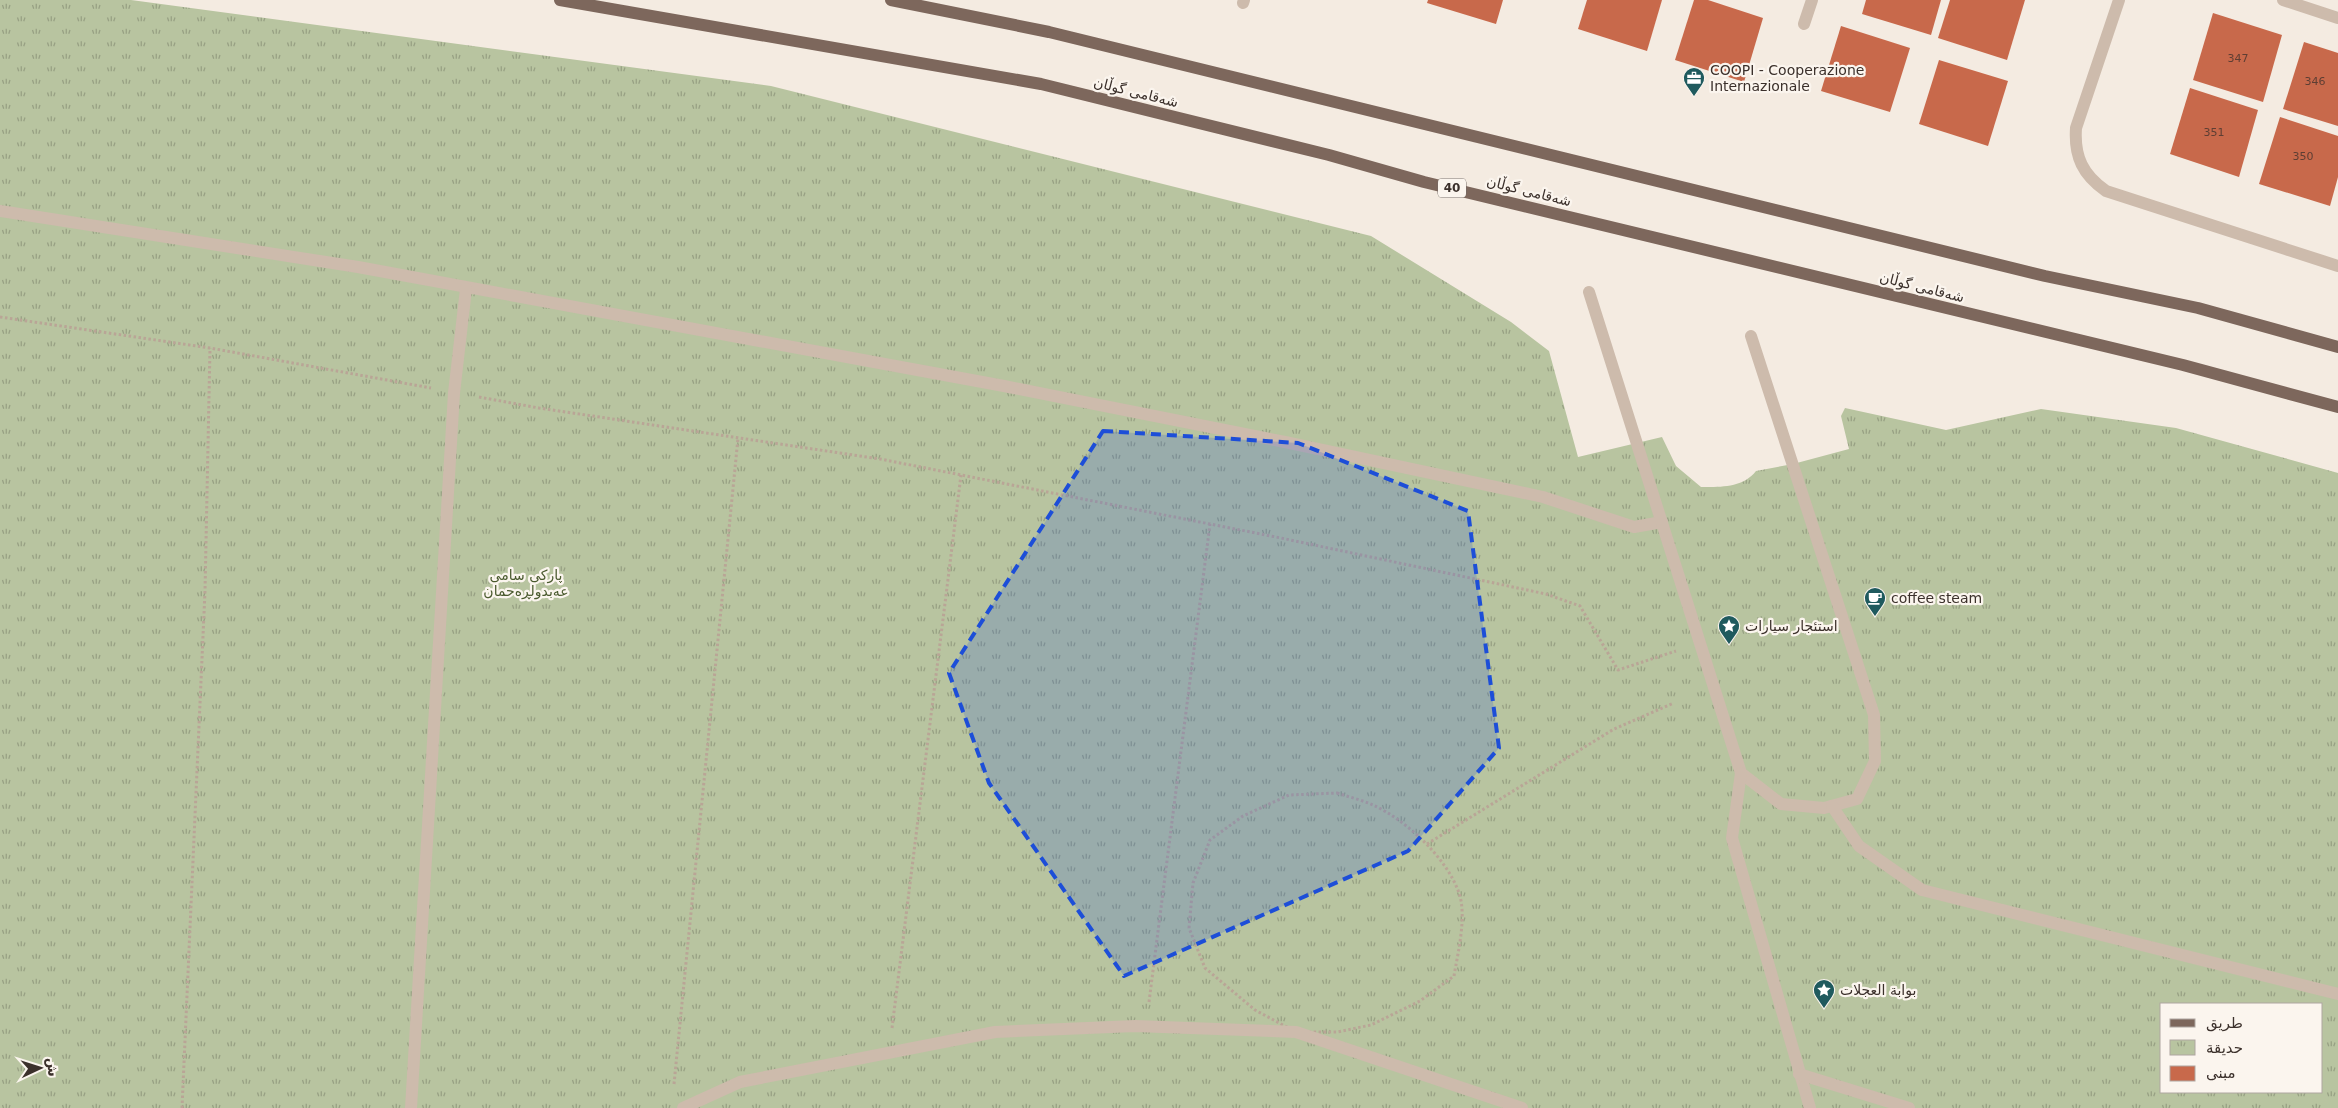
<svg xmlns="http://www.w3.org/2000/svg" width="2338" height="1108" font-family="'DejaVu Sans','Noto Naskh Arabic',sans-serif">
<style>
.park{fill:url(#park-tufts);fill-rule:evenodd}
.building{fill:#c8694b}
.lines{fill:none;stroke-linecap:round;stroke-linejoin:round}
.path{stroke:#b9a596;stroke-width:3;stroke-dasharray:2.5 2.5;stroke-linecap:butt}
.service{stroke:#cdbbac;stroke-width:12}
.pedestrian{stroke:#cdbbac;stroke-width:12}
.minor{stroke:#cdbbac;stroke-width:12}
.primary{stroke:#7d675c;stroke-width:12}
.marked{fill:#1d4ed8;fill-opacity:0.2;stroke:#1d4ed8;stroke-width:4;stroke-dasharray:10 6;stroke-linejoin:round}
.labels{text-anchor:middle;dominant-baseline:central;stroke-width:4.5;stroke-linejoin:round;paint-order:stroke}
.number-label{font-size:11px;fill:#5e3e33}
.shield{fill:#fbf5ee;stroke:#756b66;stroke-width:1}
.shield-label{font-size:12px;font-weight:bold;fill:#3b302b}
.poi-label{font-size:14px;fill:#3b302b;stroke:#fbf5ee;text-anchor:start}
.street-label{font-size:14px;fill:#3b302b;stroke:#fbf5ee}
.park-label{font-size:14px;fill:#4a5a2e;stroke:#fbf5ee}
</style>
<defs>
<pattern id="park-tufts" width="24" height="20" patternUnits="userSpaceOnUse" patternTransform="scale(1.25)"><rect width="24" height="20" fill="#b8c4a0"/><path d="M3 7l-1-3M5 7V3M7 7l1-3M15 17l-1-3M17 17v-4M19 17l1-3" fill="none" stroke="#97a083"/></pattern>
</defs>
<rect width="100%" height="100%" fill="#f4ebe1"/>
<path class="park" d="M0,0H131L771,86L1371,236L1511,322L1549,351L1578,457L1662,437L1676,466L1701,487C1720,487 1743,488 1756,471L1793,464L1849,449L1841,416L1845,408L1946,430L2041,409L2176,428L2338,473V1108H0ZM2162,1004H2322V1092H2162Z"/>
<g class="building">
<path d="M1428,0H1503L1496,24L1427,3Z"/>
<path d="M1587,0H1662L1647,51L1578,29Z"/>
<path d="M1694,0H1708L1763,18L1744,82L1675,60Z"/>
<path d="M1866,0H1941L1931,35L1862,14Z"/>
<path d="M1950,0H2025L2007,60L1938,38Z"/>
<path d="M2213,13L2282,35L2263,102L2193,80Z"/>
<path d="M1841,26L1910,48L1890,112L1821,91Z"/>
<path d="M2304,42L2338,53V126L2283,109Z"/>
<path d="M1939,60L2008,81L1988,146L1919,124Z"/>
<path d="M2190,88L2258,110L2239,177L2170,154Z"/>
<path d="M2280,117L2338,136V177L2330,206L2259,184Z"/>
</g>
<g class="lines">
<g class="path">
<path d="M0,317L210,348L431,388"/>
<path d="M479,397L539,408L880,459L1281,538L1546,594L1580,606L1618,670L1676,651"/>
<path d="M1337,793C1349,797 1362,800 1373,805C1406,820 1447,858 1459,893C1467,916 1458,952 1454,976L1420,1001L1371,1025L1337,1032H1296L1255,1010L1205,968L1189,928L1193,883L1210,840L1243,816L1289,795Z"/>
<path d="M1427,844L1614,729L1674,703"/>
<path d="M1149,1002L1210,524"/>
<path d="M892,1028L961,475"/>
<path d="M674,1084L738,438"/>
<path d="M182,1108L205,591L210,348"/>
</g>
<g class="service">
<path d="M0,211L358,267L1004,386L1285,442L1543,497L1634,527L1662,522"/>
<path d="M1589,292L1741,773L1781,804L1824,808L1857,799L1875,761L1874,715L1751,336"/>
<path d="M1741,773L1732,838L1810,1108"/>
<path d="M1832,806L1859,846L1922,890"/>
<path d="M1799,1074L1909,1108"/>
<path d="M411,1108L454,393L466,289"/>
<path d="M683,1108L740,1082L995,1032L1135,1026L1296,1032L1522,1108"/>
</g>
<path class="pedestrian" d="M1922,890L2338,994"/>
<g class="minor">
<path d="M2119,0L2076,128C2074,157 2083,175 2106,191L2338,266"/>
<path d="M2283,0L2338,18"/>
<path d="M1243,3L1244,0"/>
<path d="M1804,24L1812,0"/>
</g>
<g class="primary">
<path d="M560,0L1041,84L1329,155L1424,182L2183,365L2338,407"/>
<path d="M891,0L1049,32L2045,276L2198,308L2338,347"/>
</g>
</g>
<path class="marked" d="M1103,431L1298,443L1468,511L1499,748L1408,851L1124,976L989,783L949,673Z"/>
<defs>
<g id="office-pin" transform="scale(1.125)"><path d="M0 17L-7.5 6A9.5 9.5 0 1 1 7.5 6Z" fill="#1f5a5e" stroke="#fbf5ee"/><path d="M-6-3h4V-5.5h4V-3h4V5H-6ZM-1-4.5V-3h2v-1.5ZM-6 0V1H6V0Z" fill="#fff"/></g>
<g id="cafe-pin" transform="scale(1.125)"><path d="M0 17L-7.5 6A9.5 9.5 0 1 1 7.5 6Z" fill="#1f5a5e" stroke="#fbf5ee"/><path d="M-5.5-4.5H6V0H3Q3 3.5 0 3.5H-2.5Q-5.5 3.5-5.5 0ZM3-3.2v2h1.7v-2ZM-6 4.5H4V6H-6Z" fill="#fff"/></g>
<g id="sight-pin" transform="scale(1.125)"><path d="M0 17L-7.5 6A9.5 9.5 0 1 1 7.5 6Z" fill="#1f5a5e" stroke="#fbf5ee"/><path d="M0-6L1.8-2.2L6-1.7L2.9 1.2L3.7 5.4L0 3.3L-3.7 5.4L-2.9 1.2L-6-1.7L-1.8-2.2Z" fill="#fff"/></g>
</defs>
<g fill-rule="evenodd">
<use href="#office-pin" x="1694" y="78"/>
<use href="#cafe-pin" x="1875" y="598"/>
<use href="#sight-pin" x="1729" y="626"/>
<use href="#sight-pin" x="1824" y="990"/>
</g>
<g class="labels">
<g class="number-label">
<text x="2238" y="58">347</text>
<text x="2315" y="81">346</text>
<text x="2214" y="132">351</text>
<text x="2303" y="156">350</text>
</g>
<rect class="shield" x="1438" y="178.5" width="28" height="19" rx="4"/>
<g class="shield-label">
<text x="1452" y="188">40</text>
</g>
<g class="poi-label">
<text x="1710" y="70">COOPI - Cooperazione<tspan x="1710" dy="16">Internazionale</tspan></text>
<text x="1891" y="598">coffee steam</text>
<text x="1745" y="626">استئجار سيارات</text>
<text x="1840" y="990">بوابة العجلات</text>
</g>
<g class="street-label">
<text transform="translate(1136 92) rotate(14)">شەقامی گوڵان</text>
<text transform="translate(1529 191) rotate(14)">شەقامی گوڵان</text>
<text transform="translate(1922 287) rotate(14)">شەقامی گوڵان</text>
</g>
<g class="park-label">
<text x="526" y="575">پارکی سامی<tspan x="526" dy="16">عەبدولڕەحمان</tspan></text>
</g>
</g>
<rect x="2160" y="1003" width="162" height="90" fill="#fbf5ee" stroke="#aea6a0"/>
<rect x="2170" y="1019" width="25" height="8" fill="#7d675c" stroke="#aea6a0"/>
<text x="2206" y="1028" font-size="15" fill="#3b302b">طريق</text>
<rect x="2170" y="1040" width="25" height="15" fill="url(#park-tufts)" stroke="#aea6a0"/>
<text x="2206" y="1053" font-size="15" fill="#3b302b">حديقة</text>
<rect x="2170" y="1066" width="25" height="15" fill="#c8694b" stroke="#aea6a0"/>
<text x="2206" y="1078" font-size="15" fill="#3b302b">مبنى</text>
<g transform="translate(40 1068) rotate(86)" stroke="#fbf5ee" stroke-width="4" paint-order="stroke">
<path d="M0-4L9 19L0 12L-9 19Z" fill="#3b302b"/>
<text y="-8" font-size="14" font-weight="bold" text-anchor="middle" fill="#3b302b">ش</text>
</g>
</svg>
